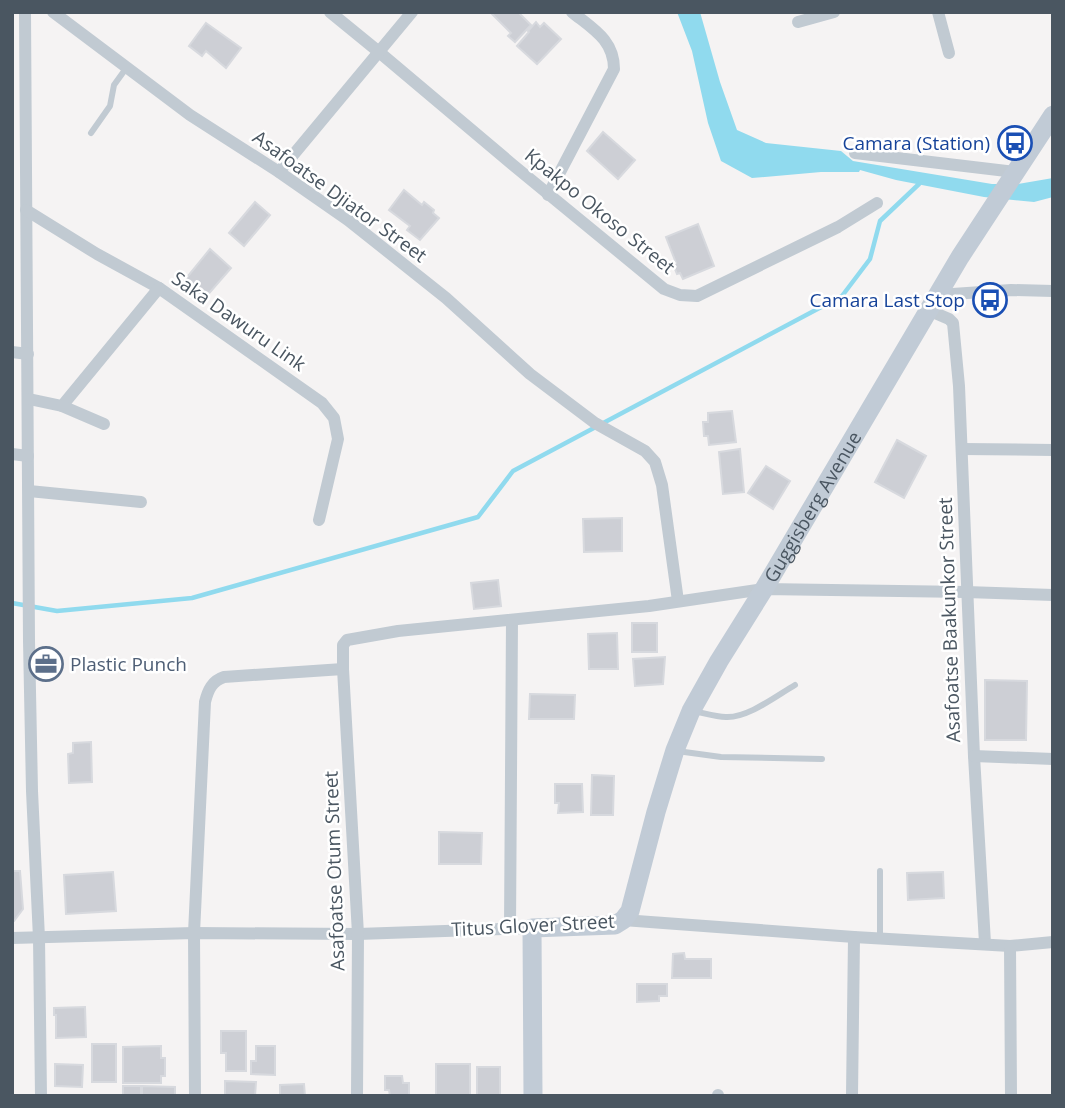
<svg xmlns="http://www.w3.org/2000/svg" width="1065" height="1108" font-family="'Open Sans',sans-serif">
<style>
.water{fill:#90daee}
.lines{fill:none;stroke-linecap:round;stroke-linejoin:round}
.stream{stroke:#90daee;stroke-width:4.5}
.building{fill:#cdcfd5;stroke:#d7d9de;stroke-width:2}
.lane{stroke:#c1cad2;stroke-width:6}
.street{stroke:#c1cad2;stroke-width:12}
.secondary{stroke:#c1cbd6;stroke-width:19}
.labels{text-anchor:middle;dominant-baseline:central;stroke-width:5;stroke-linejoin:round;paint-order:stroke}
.transit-label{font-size:19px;fill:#164399;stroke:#fff;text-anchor:end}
.street-label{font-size:19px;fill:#4a5661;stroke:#fff}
.service-label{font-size:19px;fill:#4e5e75;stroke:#fff;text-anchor:start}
</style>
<rect width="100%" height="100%" fill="#f5f3f3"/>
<path class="water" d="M677,12H700L720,82L737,130L766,143L841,151L853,161L992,184H1018L1053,178V197L1034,202L984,197L896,180L860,170L859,172H821L752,178L721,161L708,123L692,51Z"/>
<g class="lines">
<path class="stream" d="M12,603L57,611L192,598L478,517L513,471L842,296L870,259L880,221L919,184"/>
</g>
<g class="building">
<path d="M490,12H518L531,25L515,42L508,36L511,33Z"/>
<path d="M536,22L540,27L544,23L561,39L537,64L517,46L529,32L528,31Z"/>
<path d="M206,23L241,48L226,68L206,51L202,56L189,46Z"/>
<path d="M603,132L635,160L618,179L587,151Z"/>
<path d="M404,190L422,205L424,202L434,210L433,213L439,218L420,240L407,230L410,226L389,210Z"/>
<path d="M255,202L270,215L244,246L229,233Z"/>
<path d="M698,224L714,266L683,279L680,273L677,274L673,264L676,263L666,237Z"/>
<path d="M210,249L231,268L204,299L184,281Z"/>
<path d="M732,411L736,442L709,445L708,436H704L703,422H708V413Z"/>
<path d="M897,440L926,456L904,498L875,482Z"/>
<path d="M740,449L744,492L723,494L719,452Z"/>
<path d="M766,466L790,481L773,509L748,493Z"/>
<path d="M622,518V551L584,552L583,519Z"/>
<path d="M498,580L501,606L474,609L471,583Z"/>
<rect x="632" y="623" width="25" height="29"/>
<path d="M617,633L618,669H589L588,634Z"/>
<path d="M665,657L663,684L635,686L633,659Z"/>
<path d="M985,680L1027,681L1026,740H985Z"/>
<path d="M530,694L575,695L574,719H529Z"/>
<path d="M91,742L92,782L69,783L68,754L73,753V743Z"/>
<path d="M592,775L614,776L613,815H591Z"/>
<path d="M555,784H582L583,812L558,813L559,803H555Z"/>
<path d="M439,832L482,833L481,864H439Z"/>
<path d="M12,871H20L23,909L14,921H12Z"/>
<path d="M113,872L116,911L66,914L64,875Z"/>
<path d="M943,872L944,898L908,900L907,873Z"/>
<path d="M684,953L685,959H711V978H672L673,954Z"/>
<path d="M637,984H667V996H659V1001L637,1002Z"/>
<path d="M85,1007L86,1037L56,1038V1015H54V1008Z"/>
<path d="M221,1031H246V1071H226V1053H221Z"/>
<rect x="92" y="1044" width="24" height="38"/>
<path d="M161,1046V1058H165V1076H161V1083H123V1047Z"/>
<path d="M256,1046H275V1075L251,1074V1061H256Z"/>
<path d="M55,1064L83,1065L82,1087L55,1086Z"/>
<rect x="436" y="1064" width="34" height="32"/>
<rect x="477" y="1067" width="23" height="29"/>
<path d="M385,1076H402L403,1083H409V1096H390L389,1090H385Z"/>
<path d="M225,1081L256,1082L255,1096H225Z"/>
<path d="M304,1084L305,1096H280V1085Z"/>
<path d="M123,1086H141V1095L123,1096Z"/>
<path d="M142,1086L175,1087V1096H142Z"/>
</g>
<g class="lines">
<g class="lane">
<path d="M91,133L110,106L114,85L127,67"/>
<path d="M693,711C704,713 715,717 726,717C748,718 776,696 795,685"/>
<path d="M677,751L721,757L822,759"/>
<path d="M880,938V871"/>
</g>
<g class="street">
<path d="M25,12L29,641L32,791L39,938L41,1096"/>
<path d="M53,12L190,115L279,172L348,220L446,298L530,374L595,423L645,451L655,462L662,485L678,601"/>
<path d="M330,12L379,52L513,165L664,289L680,295L697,296L838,227L877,203"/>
<path d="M938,12L949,53"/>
<path d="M798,22L834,12"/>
<path d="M855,153L1015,172"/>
<path d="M279,172L412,12"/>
<path d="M548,195L614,69C614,40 593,29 572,12"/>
<path d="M26,210L97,254L159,288L322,403L334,418L338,439L319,520"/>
<path d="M938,295L1011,290L1053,291"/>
<path d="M928,310L949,319L953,323L959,386L974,756L985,943"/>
<path d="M12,352L28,354"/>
<path d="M29,399L62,406L159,288"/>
<path d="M62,406L104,424"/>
<path d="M962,449L1053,450"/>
<path d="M12,454L28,456"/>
<path d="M29,491L141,502"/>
<path d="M974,756L1053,759"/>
<path d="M623,920L854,937L1010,946L1053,942"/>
<path d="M510,928L512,620"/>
<path d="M12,938L194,933L358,934L532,928"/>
<path d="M1010,946L1011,1096"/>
<path d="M195,1096L194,933L205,702C208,690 212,681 224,677L343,669"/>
<path d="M357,1096L358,934L343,669V645L347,640L398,631L649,606L764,589L966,592L1053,595"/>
<path d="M718,1096V1095"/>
<path d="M852,1096L854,937"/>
</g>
<path class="secondary" id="s1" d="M533,1096L532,928L615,925L623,920L630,911L656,812L675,750L691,711L719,661L764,589L960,257L1053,115"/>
</g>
<defs>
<g id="bus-ring" transform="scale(1.75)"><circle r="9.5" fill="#fff" stroke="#1a4fb4" stroke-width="1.5"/><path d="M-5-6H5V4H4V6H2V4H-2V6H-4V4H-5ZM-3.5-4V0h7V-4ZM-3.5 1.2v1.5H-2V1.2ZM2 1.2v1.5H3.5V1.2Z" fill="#1a4fb4"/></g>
<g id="office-ring" transform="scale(1.75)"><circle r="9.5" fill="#fff" stroke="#5c6f8a" stroke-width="1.5"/><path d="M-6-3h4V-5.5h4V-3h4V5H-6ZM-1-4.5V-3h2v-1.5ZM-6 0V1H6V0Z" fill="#5c6f8a"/></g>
</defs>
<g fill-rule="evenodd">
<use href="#bus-ring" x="1015" y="143"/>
<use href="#bus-ring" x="990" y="300"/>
<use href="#office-ring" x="46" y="664"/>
</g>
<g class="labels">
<g class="transit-label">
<text x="990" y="143">Camara (Station)</text>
<text x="965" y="300">Camara Last Stop</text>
</g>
<g class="street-label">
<text transform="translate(340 196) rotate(36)">Asafoatse Djiator Street</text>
<text transform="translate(600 211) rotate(39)">Kpakpo Okoso Street</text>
<text transform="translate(239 321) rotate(35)">Saka Dawuru Link</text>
<text stroke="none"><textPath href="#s1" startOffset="719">Guggisberg Avenue</textPath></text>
<text transform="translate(949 620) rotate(-92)">Asafoatse Baakunkor Street</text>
<text transform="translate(334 871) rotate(-92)">Asafoatse Otum Street</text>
<text transform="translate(533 925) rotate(-3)">Titus Glover Street</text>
</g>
<g class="service-label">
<text x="70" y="664">Plastic Punch</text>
</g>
</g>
<rect width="1065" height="1108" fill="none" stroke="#4a5661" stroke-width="28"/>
</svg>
